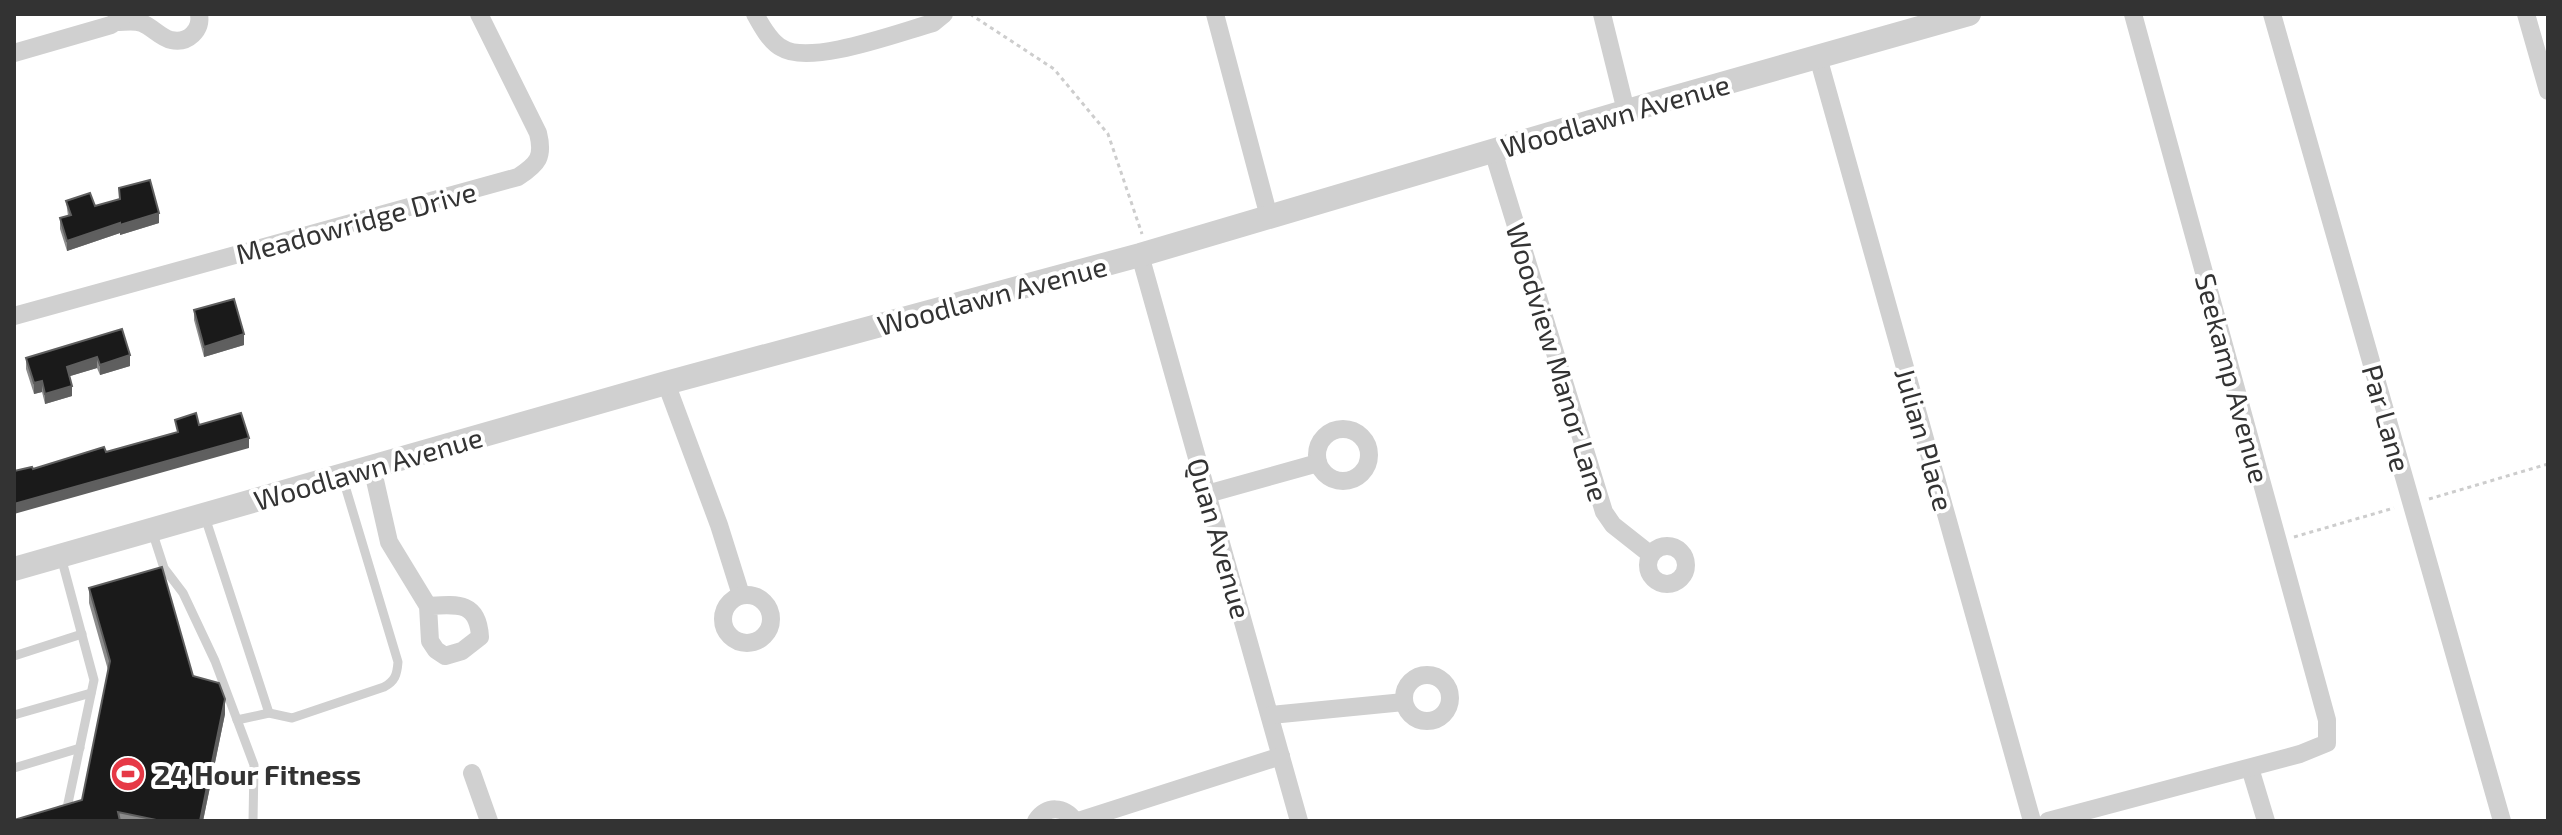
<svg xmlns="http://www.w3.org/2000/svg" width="2562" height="835" font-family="'Exo 2',sans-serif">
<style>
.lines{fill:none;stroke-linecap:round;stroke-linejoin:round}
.path{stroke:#cdcdcd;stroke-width:3;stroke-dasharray:4 4;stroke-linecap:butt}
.service{stroke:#d0d0d0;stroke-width:9}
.minor{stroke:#d0d0d0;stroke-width:18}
.tertiary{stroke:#d0d0d0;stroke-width:24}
.wall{fill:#8c8c8c}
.shaded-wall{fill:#5f5f5f}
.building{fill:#1a1a1a;stroke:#5f5f5f;stroke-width:2}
.labels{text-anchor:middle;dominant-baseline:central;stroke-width:8;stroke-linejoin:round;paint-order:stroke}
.street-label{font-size:28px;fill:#333;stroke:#fff}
.poi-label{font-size:28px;font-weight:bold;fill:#333;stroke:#fff;text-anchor:start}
</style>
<rect width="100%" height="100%" fill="#fff"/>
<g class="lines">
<g class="path">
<path d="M970,14L1054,69L1108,134L1142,234"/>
<path d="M2429,499L2548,464"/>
<path d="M2294,537L2394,508"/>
</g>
<g class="service">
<path d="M204,514L269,713"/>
<path d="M152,531L164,568L183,593L215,661L254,765L253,821"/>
<path d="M14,656L82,634"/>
<path d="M14,715L91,693"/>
<path d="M237,720L269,713L292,718L384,687C395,681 397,675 398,662L343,479"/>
<path d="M14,768L80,748"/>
<path d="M60,810L67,808L94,680L61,557"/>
</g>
<g class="minor">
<path d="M755,14C761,25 770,42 782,48C810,66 900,32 933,23L944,14"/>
<path d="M1215,14L1269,217"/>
<path d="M1602,14L1626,111"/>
<path d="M2272,14L2502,821"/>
<path d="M2526,14L2548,91"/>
<path d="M116,22C125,22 134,20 142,23C152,27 161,38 171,40C188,44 202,30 199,14"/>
<path d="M14,53L111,25L126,14"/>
<path d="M1818,57L2032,821"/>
<path d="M1493,151L1604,512L1613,525L1651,555"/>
<path d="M1140,255L1299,821"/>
<path d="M14,316L518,177C538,164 544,157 538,133L479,14"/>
<path d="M666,383L719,525L741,595"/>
<circle cx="1343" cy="455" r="26"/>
<path d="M372,467L389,542L428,606L430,641L436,650L445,656L462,651L480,637C478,601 457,604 428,606"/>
<path d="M1207,494L1318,463"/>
<circle cx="1667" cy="565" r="19"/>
<circle cx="747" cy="619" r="24"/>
<circle cx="1427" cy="698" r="23"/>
<path d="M1271,715L1404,702"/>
<path d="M2250,768L2266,821"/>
<path d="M472,773L489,821"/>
<path d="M1036,821C1047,805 1064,806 1075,821"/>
<path d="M1078,821L1281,756"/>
<path d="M2048,821L2300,754L2327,743V720L2133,14"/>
</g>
<path class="tertiary" d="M14,569L666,383L1140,255L1665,100L1969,14"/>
</g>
<g class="wall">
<path d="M119,188L159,223L120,235V233L67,251L60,229V218L68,216L66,201L95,206L119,199Z"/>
<path d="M194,310L244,345L204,357L194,320Z"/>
<path d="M122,329L130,366L100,375L97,368L70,376L72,396L45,404L42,392L34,394L26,369V358Z"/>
<path d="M89,588L193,676L225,714L203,821H14L82,800L108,670L89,603Z"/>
</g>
<g class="shaded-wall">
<path d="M159,213V223L120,235V225Z"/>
<path d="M120,223V233L67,251V241Z"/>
<path d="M244,334V345L204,357V347Z"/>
<path d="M130,355V366L100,375V365Z"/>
<path d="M97,357V368L67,377V367Z"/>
<path d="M42,381V392L34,394V383Z"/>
<path d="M72,386V396L45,404V394Z"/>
<path d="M249,438V448L14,514V504Z"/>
<path d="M225,699V714L203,821H200Z"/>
</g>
<g class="building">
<path d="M150,180L159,213L120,225V223L67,241L60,218L71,215L66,201L90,193L95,206L120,199L119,188Z"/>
<path d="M234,299L244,334L204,347L194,310Z"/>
<path d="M122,329L130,355L100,365L97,357L67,367L72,386L45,394L42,381L34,383L26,358Z"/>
<path d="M196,413L199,425L241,413L249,438L14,504V471L32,467L33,469L104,447L106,452L178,432L175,420Z"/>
<path d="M162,567L193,676L219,683L225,699L200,821H161L118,812L120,821H14V820L82,800L110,661L89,588Z"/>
</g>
<defs>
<g id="stadium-disc" transform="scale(1.8)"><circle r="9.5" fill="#e63946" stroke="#fff"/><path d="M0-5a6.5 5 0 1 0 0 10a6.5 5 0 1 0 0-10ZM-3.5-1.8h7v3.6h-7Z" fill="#fff"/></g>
</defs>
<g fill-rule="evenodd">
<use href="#stadium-disc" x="128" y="774"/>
</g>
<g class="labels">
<g class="street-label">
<text transform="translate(1615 115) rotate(-16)">Woodlawn Avenue</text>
<text transform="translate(356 222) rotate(-15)">Meadowridge Drive</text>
<text transform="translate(992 295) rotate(-15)">Woodlawn Avenue</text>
<text transform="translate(1558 362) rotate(73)">Woodview Manor Lane</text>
<text transform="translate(2233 378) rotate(75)">Seekamp Avenue</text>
<text transform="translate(2387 418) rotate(74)">Par Lane</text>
<text transform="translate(1925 439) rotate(74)">Julian Place</text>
<text transform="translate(368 468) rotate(-16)">Woodlawn Avenue</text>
<text transform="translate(1220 538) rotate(74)">Quan Avenue</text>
</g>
<g class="poi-label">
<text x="154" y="774">24 Hour Fitness</text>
</g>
</g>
<rect width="2562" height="835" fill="none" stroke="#333333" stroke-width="32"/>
</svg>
